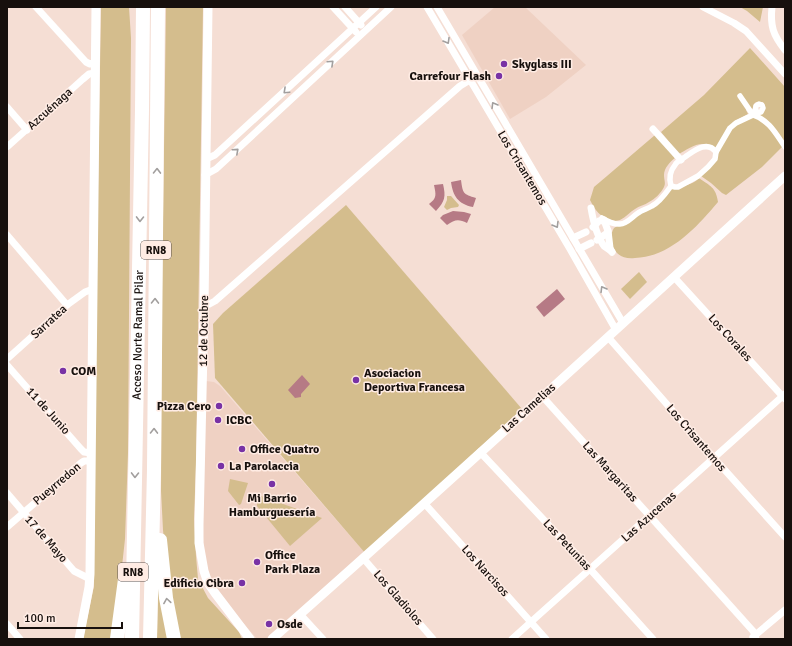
<svg xmlns="http://www.w3.org/2000/svg" width="792" height="646" font-family="Signika,sans-serif">
<style>
.built{fill:#efd1c3}
.green{fill:#d4bd8d}
.water{fill:#b67a85}
.lines{fill:none;stroke-linecap:round;stroke-linejoin:round}
.pedestrian{stroke:#fff;stroke-width:5.5}
.minor{stroke:#fff;stroke-width:7}
.tertiary{stroke:#fff;stroke-width:9}
.motorway{stroke:#fff;stroke-width:14}
.oneway{stroke:#a29f9e}
.poi-dot{fill:#7832a5;stroke:#ffece4;stroke-width:1.5}
.labels{text-anchor:middle;dominant-baseline:central;stroke-width:3;stroke-linejoin:round;paint-order:stroke}
.shield{fill:#ffece4;stroke:#5d524e;stroke-width:1}
.shield-label{font-size:11px;font-weight:bold;fill:#17100d}
.poi-label{font-size:12px;font-weight:bold;fill:#17100d;stroke:#ffece4;text-anchor:start}
.street-label{font-size:12px;fill:#17100d;stroke:#ffece4}
</style>
<rect width="100%" height="100%" fill="#f5ded4"/>
<g class="built">
<path d="M495,7H525L586,65L546,97L510,119L462,35Z"/>
<path d="M206,381L214,382L220,386L365,553L269,639H257L230,608L211,584L205,559L202,525Z"/>
</g>
<g class="green">
<path d="M101,7H129L131,38L128,453L125,539L114,639H83L94,586L95,370Z"/>
<path d="M166,7H203L196,465L194,519L196,556L198,579L208,598L239,632L242,639H178L171,604L163,530L161,491L162,291Z"/>
<path d="M740,7H763L760,22L747,11Z"/>
<path d="M750,48L785,87V144L762,167L726,195L722,193L711,183L701,176L716,155L732,127L765,106L763,102H756L754,104L752,110H746L748,114L733,122L717,147L712,148C702,138 688,149 679,154L661,132L704,95Z"/>
<path d="M655,135L675,158C670,162 664,168 664,175C664,180 666,183 664,187C661,193 655,199 649,202C645,205 639,206 635,209C630,212 626,217 620,220C617,221 615,221 611,220C600,217 595,210 590,200L594,187L607,176Z"/>
<path d="M699,178C710,186 716,187 718,202C697,227 670,257 635,258C626,259 619,257 614,249C611,243 610,234 614,228L655,204L669,187C679,187 692,186 699,178Z"/>
<path d="M447,196H451L459,205L458,207L451,208L447,210L444,207L447,200Z"/>
<path d="M346,205L522,409L365,553L215,378L213,324L223,313Z"/>
<path d="M639,272L647,282L630,299L621,289Z"/>
<path d="M230,479L248,483L241,504L239,505L228,491Z"/>
<path d="M261,496L322,518L290,546L257,506V500Z"/>
<path d="M158,574L171,639H157Z"/>
</g>
<g class="water">
<path d="M461,180C463,194 463,194 476,198L473,207C458,204 453,196 451,182Z"/>
<path d="M443,184C446,197 445,201 436,211L429,204C437,198 436,195 434,185Z"/>
<path d="M453,211L464,212L471,214L467,223C459,219 455,219 447,225L440,218L443,215Z"/>
<path d="M557,289L565,299L544,317L536,307Z"/>
<path d="M302,375L310,384L301,394V397L295,398L288,390Z"/>
</g>
<g class="lines">
<g class="pedestrian">
<path d="M740,96L753,115L755,113L761,112L763,108L762,105L759,104L756,106L755,113"/>
<path d="M671,186C669,179 670,171 675,165C677,161 682,159 685,157C694,151 707,140 716,152"/>
<path d="M602,218C607,221 613,225 620,224C627,224 632,217 638,213C642,210 647,209 652,206C660,202 666,193 671,186L675,187H678L698,176L708,167L715,159L716,152L730,128L736,123L753,115C769,120 776,134 785,147"/>
</g>
<g class="minor">
<path d="M36,7L86,62L90,64L95,63"/>
<path d="M333,7L356,32"/>
<path d="M345,7L361,25"/>
<path d="M427,7L570,249L616,330"/>
<path d="M437,7L623,323"/>
<path d="M703,7L734,23L746,31L785,74"/>
<path d="M772,7C770,26 773,35 785,50"/>
<path d="M7,107L27,130"/>
<path d="M653,129L681,160"/>
<path d="M7,147L83,79L89,74L95,73"/>
<path d="M206,159L215,155L376,7"/>
<path d="M205,175L216,169L391,7"/>
<path d="M591,208C593,220 596,235 604,246C607,248 610,250 612,252"/>
<path d="M593,227L599,221L604,220L608,231L606,234L597,240"/>
<path d="M608,231L610,248L612,252"/>
<path d="M7,235L67,305"/>
<path d="M573,238L586,232"/>
<path d="M579,249L591,243"/>
<path d="M674,277L785,399"/>
<path d="M204,307L215,301L460,86L473,78"/>
<path d="M608,337L714,458L785,537"/>
<path d="M7,359L67,305L85,292L93,289"/>
<path d="M7,365L81,449L84,452L91,453"/>
<path d="M542,396L753,631L755,635L756,639"/>
<path d="M480,452L590,569L653,639"/>
<path d="M7,493L74,571L90,579"/>
<path d="M425,504L546,639"/>
<path d="M7,527L81,463L84,461H91"/>
<path d="M363,558L433,639"/>
<path d="M300,614L323,639"/>
<path d="M7,624L20,639"/>
<path d="M753,637L785,610"/>
<path d="M512,639L785,394"/>
</g>
<g class="tertiary">
<path d="M208,7L204,307L199,525V543L204,571L208,583L215,593L250,639"/>
<path d="M79,639L89,587L90,574L96,7"/>
<path d="M272,639C445,487 614,331 785,176"/>
</g>
<g class="motorway">
<path d="M160,540L166,598L174,639"/>
<path d="M117,639L126,572"/>
<path id="s1" d="M132,639L142,110L143,7"/>
<path d="M150,639L154,470L158,7"/>
</g>
</g>
<defs><path id="oneway-chevron" d="M-2-3.5L2.5 0L-2 3.5" fill="none" stroke-width="1.6" stroke-linecap="round" stroke-linejoin="round"/></defs>
<g class="oneway">
<use href="#oneway-chevron" transform="translate(447 41) rotate(60)"/>
<use href="#oneway-chevron" transform="translate(331 63) rotate(-43)"/>
<use href="#oneway-chevron" transform="translate(286 91) rotate(137)"/>
<use href="#oneway-chevron" transform="translate(494 105) rotate(-121)"/>
<use href="#oneway-chevron" transform="translate(236 151) rotate(-42)"/>
<use href="#oneway-chevron" transform="translate(157 171) rotate(-89)"/>
<use href="#oneway-chevron" transform="translate(140 219) rotate(91)"/>
<use href="#oneway-chevron" transform="translate(556 225) rotate(59)"/>
<use href="#oneway-chevron" transform="translate(603 289) rotate(-121)"/>
<use href="#oneway-chevron" transform="translate(155 301) rotate(-89)"/>
<use href="#oneway-chevron" transform="translate(154 431) rotate(-89)"/>
<use href="#oneway-chevron" transform="translate(135 475) rotate(91)"/>
<use href="#oneway-chevron" transform="translate(167 601) rotate(-99)"/>
</g>
<g class="poi-dot">
<circle cx="504" cy="64" r="4"/>
<circle cx="499" cy="76" r="4"/>
<circle cx="63" cy="371" r="4"/>
<circle cx="356" cy="380" r="4"/>
<circle cx="219" cy="406" r="4"/>
<circle cx="218" cy="420" r="4"/>
<circle cx="242" cy="449" r="4"/>
<circle cx="221" cy="466" r="4"/>
<circle cx="272" cy="484" r="4"/>
<circle cx="257" cy="562" r="4"/>
<circle cx="242" cy="583" r="4"/>
<circle cx="269" cy="624" r="4"/>
</g>
<g class="labels">
<g class="shield">
<rect x="141" y="241" width="30" height="18" rx="3"/>
<rect x="118" y="563" width="30" height="18" rx="3"/>
</g>
<g class="shield-label">
<text x="156" y="250">RN8</text>
<text x="133" y="572">RN8</text>
</g>
<g class="poi-label">
<text x="512" y="64">Skyglass III</text>
<text x="491" y="76" text-anchor="end">Carrefour Flash</text>
<text x="71" y="371">COM</text>
<text x="364" y="373">Asociacion<tspan x="364" dy="14">Deportiva Francesa</tspan></text>
<text x="211" y="406" text-anchor="end">Pizza Cero</text>
<text x="226" y="420">ICBC</text>
<text x="250" y="449">Office Quatro</text>
<text x="229" y="466">La Parolaccia</text>
<text x="272" y="498" text-anchor="middle">Mi Barrio<tspan x="272" dy="14">Hamburguesería</tspan></text>
<text x="265" y="555">Office<tspan x="265" dy="14">Park Plaza</tspan></text>
<text x="234" y="583" text-anchor="end">Edificio Cibra</text>
<text x="277" y="624">Osde</text>
</g>
<g class="street-label">
<text transform="translate(50 109) rotate(-42)">Azcuénaga</text>
<text transform="translate(522 168) rotate(59)">Los Crisantemos</text>
<text transform="translate(49 322) rotate(-42)">Sarratea</text>
<text transform="translate(204 331) rotate(-89)">12 de Octubre</text>
<text stroke="none"><textPath href="#s1" startOffset="304">Acceso Norte Ramal Pilar</textPath></text>
<text transform="translate(730 338) rotate(48)">Los Corales</text>
<text transform="translate(529 408) rotate(-42)">Las Camelias</text>
<text transform="translate(48 411) rotate(48)">11 de Junio</text>
<text transform="translate(696 438) rotate(49)">Los Crisantemos</text>
<text transform="translate(610 472) rotate(48)">Las Margaritas</text>
<text transform="translate(57 484) rotate(-40)">Pueyrredon</text>
<text transform="translate(649 517) rotate(-42)">Las Azucenas</text>
<text transform="translate(46 539) rotate(49)">17 de Mayo</text>
<text transform="translate(567 545) rotate(47)">Las Petunias</text>
<text transform="translate(485 571) rotate(48)">Los Narcisos</text>
<text transform="translate(398 598) rotate(49)">Los Gladiolos</text>
</g>
</g>
<rect width="792" height="646" fill="none" stroke="#17100d" stroke-width="16"/>
<path d="M18 622v6h104v-6" fill="none" stroke="#17100d" stroke-width="2"/>
<text x="24" y="622" font-size="12" fill="#17100d" stroke="#ffece4" stroke-width="3" paint-order="stroke">100 m</text>
</svg>
